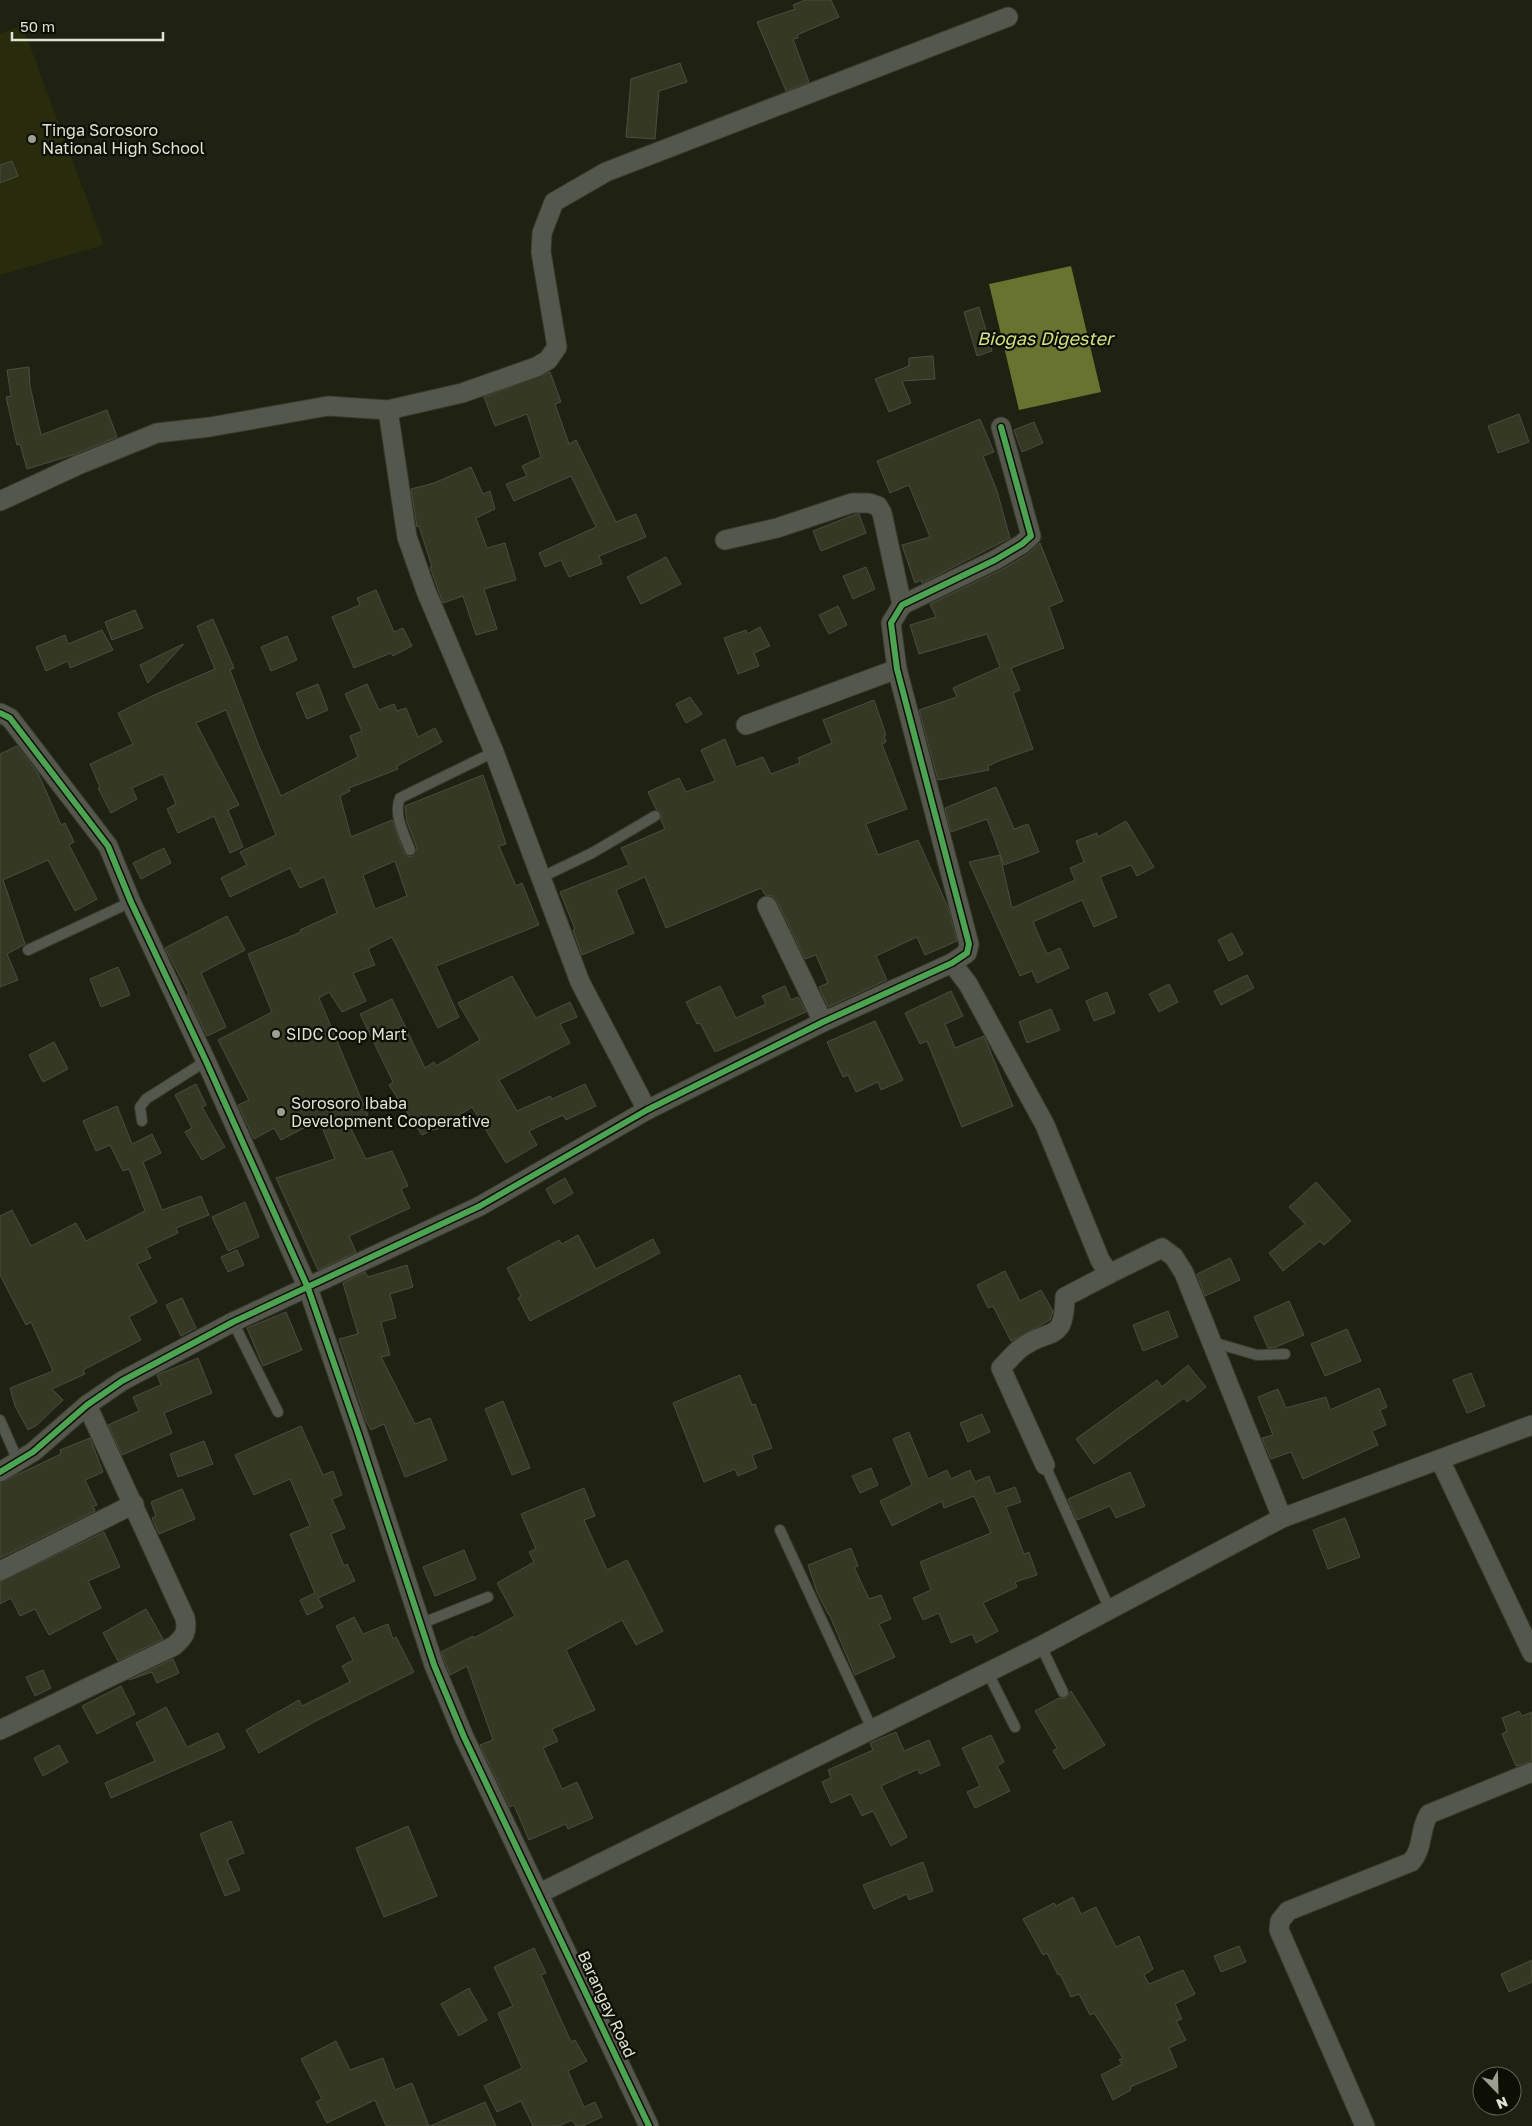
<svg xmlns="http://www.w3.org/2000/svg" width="1532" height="2126" font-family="'Golos Text',sans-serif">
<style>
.built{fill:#282c0c}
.water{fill:#697330}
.building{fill:#353822;stroke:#4b4d40;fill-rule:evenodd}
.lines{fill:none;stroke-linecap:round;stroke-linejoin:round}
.lane-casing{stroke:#383a2f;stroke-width:12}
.street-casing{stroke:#383a2f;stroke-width:21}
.lane{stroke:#54574b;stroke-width:10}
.street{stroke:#54574b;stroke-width:19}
.cycleway-casing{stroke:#0d0f05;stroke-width:9}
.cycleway{stroke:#4ca352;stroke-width:6}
.poi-dot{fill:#9c9f8f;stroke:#0d0f05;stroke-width:2}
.labels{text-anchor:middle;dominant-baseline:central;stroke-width:4.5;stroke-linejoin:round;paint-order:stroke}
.poi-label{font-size:16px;fill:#dfe3d3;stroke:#0d0f05;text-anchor:start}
.street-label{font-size:16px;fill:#dfe3d3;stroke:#0d0f05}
.water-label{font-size:18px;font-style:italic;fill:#d2e37f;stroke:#0d0f05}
</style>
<rect width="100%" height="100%" fill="#1f2112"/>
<path class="built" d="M22,25L104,245L0,275V34Z"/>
<path class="water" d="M1071,266L1101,392L1019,410L989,284Z"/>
<g class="building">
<path d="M805,0H831L839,17L797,35L798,38L793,39L809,82L786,91L757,22L795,9L793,5Z"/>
<path d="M680,63L687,82L659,91L655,139L626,137L631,79Z"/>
<path d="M12,161L18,176L0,183V165Z"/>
<path d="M979,307L992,351L977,356L964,312Z"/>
<path d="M933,356L935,379L902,381L911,403L889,412L875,379L909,366V358Z"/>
<path d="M29,367L30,386L41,435L107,410L117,437L73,455L27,469L20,444L17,445L6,397L11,396L7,370Z"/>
<path d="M550,372L561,402L555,404L569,444L576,440L616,522L636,514L646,537L599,556L602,564L569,577L561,560L545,567L539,553L596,527L571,476L514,501L506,484L527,476L522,466L541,457L527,414L495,426L484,397Z"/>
<path d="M1519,414L1529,442L1498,453L1488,426Z"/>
<path d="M980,419L994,452L983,456L997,491L1010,538L922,583L921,580L915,583L902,545L930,537L909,485L890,493L877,461Z"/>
<path d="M1034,422L1043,443L1022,452L1014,430Z"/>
<path d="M471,467L483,494L490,491L495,509L476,518L487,548L505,543L516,580L484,589L497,629L476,635L463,596L443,603L430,567H432L419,526L417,527L411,489L434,483Z"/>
<path d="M856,514H859L866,533L821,551L813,531Z"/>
<path d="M1040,543L1063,601L1049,607L1064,648L1011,668L1020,690L1013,693L1033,749L1001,760L988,766L989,770L938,780L919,710L957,697L953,688L1000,667L987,634L919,654L910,625L936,617L930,604L1001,570L1028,554Z"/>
<path d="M666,557L681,584L641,604L627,577Z"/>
<path d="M866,567L875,589L853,599L843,576Z"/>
<path d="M376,590L394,632L403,628L412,646L393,656L391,653L354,668L332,617L360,605L357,598Z"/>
<path d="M838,606L847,625L829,634L819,615Z"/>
<path d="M135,610L143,628L112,640L105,622Z"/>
<path d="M213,619L234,668L230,670L259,746L281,796L358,757L350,736L362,731L345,694L367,684L379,710L394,704L397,711L406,708L418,737L435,728L442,742L397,766L398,769L349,788L350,791L340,796L351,837L392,820L404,853L409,857L413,856L417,848L407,822L405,806L483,775L506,844L499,846L516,886L522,883L539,925L436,966L459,1017L438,1028L392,937L368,949L375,965L353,973L366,1001L342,1012L329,992L319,998L368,1115L348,1123L366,1159L392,1151L408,1186L401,1189L410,1208L349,1236L356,1252L318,1270L276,1178L335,1159L319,1120L281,1140L274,1128L254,1139L238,1105L249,1100L218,1040L272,1012L248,954L301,932L300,930L337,913L324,877L300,888L290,868L230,897L221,878L247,865L240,852L276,835L226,710L196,723L239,805L228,810L243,847L230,853L214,816L178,833L167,809L176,804L163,774L132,788L137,799L111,813L98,788L100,787L90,764L133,744L118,713L154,695L215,669L197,626ZM395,861L407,896L375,909L363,875Z"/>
<path d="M760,627L770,646L754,653L759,666L738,674L724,638L746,630L747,634Z"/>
<path d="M102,630L113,650L70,668L68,661L46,671L36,647L65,635L68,644Z"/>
<path d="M287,636L297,660L271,671L261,647Z"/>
<path d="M183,644V645L148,683L140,665Z"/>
<path d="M318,684L328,710L307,719L296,693Z"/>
<path d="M690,697L702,714L686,723L676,704Z"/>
<path d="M874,700L886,735H884L886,742L882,744L907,809L866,824L878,855L918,840L949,910L957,941L925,955L917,937L876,956L887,980L828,1007L819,987L828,983L816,955L805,959L777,901L773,896L765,895L761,888L666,928L645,877L616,890L634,933L582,955L573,930L575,929L560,892L629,865L621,848L665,829L661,820V813L656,809L648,792L679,778L686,792L715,781L701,750L725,739L736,767L763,757L771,774L800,763L798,758L832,743L823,720Z"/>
<path d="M17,746L38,773L61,825L65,823L74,842L69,845L97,899L75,911L48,860L3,880L25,944L7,954L18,980L0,987V754Z"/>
<path d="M996,787L1014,829L1028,824L1039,852L1004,865L987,819L951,832L945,808Z"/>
<path d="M1126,821L1154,867L1137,876L1131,865L1100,877L1117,917L1094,927L1082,900L1033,922L1047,954L1060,948L1069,968L1037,983L1032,971L1020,976L969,862L1000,855L1012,908L1075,880L1070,868L1084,862L1076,841L1097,833L1098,837Z"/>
<path d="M164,848L171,863L141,879L133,863Z"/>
<path d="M227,916L245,950L201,973L226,1027L207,1036L187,995L189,994L165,948Z"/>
<path d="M1232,933L1243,954L1229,961L1218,940Z"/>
<path d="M118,967L130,995L101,1007L90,979Z"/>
<path d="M1247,975L1254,988L1221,1005L1214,991Z"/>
<path d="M512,976L536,1018L570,1002L577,1017L560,1024L570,1043L499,1080L517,1111L550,1096L552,1099L585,1084L596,1106L566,1120L563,1115L529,1131L537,1145L506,1163L472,1107L436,1130L435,1129L422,1135L389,1085L393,1082L360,1014L392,999L425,1068L434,1062L436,1066L480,1040L458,1003Z"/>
<path d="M1169,984L1178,1002L1159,1012L1149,994Z"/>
<path d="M720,986L736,1018L766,1004L762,996L785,986L791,1000L798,997L806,1012L715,1052L700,1023L697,1024L686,1002Z"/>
<path d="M951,991L963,1016L945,1024L955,1048L984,1036L1013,1106L962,1127L927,1041L920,1044L905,1013Z"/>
<path d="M1107,992L1115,1013L1094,1021L1086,1001Z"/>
<path d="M1051,1009L1060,1030L1027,1043L1019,1022Z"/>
<path d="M875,1021L903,1080L881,1090L878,1082L856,1092L848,1075L843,1077L827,1042Z"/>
<path d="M54,1042L68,1069L43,1082L29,1055Z"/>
<path d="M196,1084L206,1105L202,1107L225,1147L202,1160L185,1132L192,1128L175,1095Z"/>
<path d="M117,1106L132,1144L152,1134L161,1153L143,1162L162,1210L201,1196L209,1215L176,1228L178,1233L146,1248L151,1258L137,1264L157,1302L129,1317L141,1340L83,1370L85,1374L52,1389L63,1400L37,1425L28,1430L15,1406L10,1388L53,1371L31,1322L26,1325L0,1275V1216L12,1210L31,1246L76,1223L86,1241L145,1211L129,1169L123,1171L110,1145L96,1151L83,1121Z"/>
<path d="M565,1178L573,1193L554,1204L546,1189Z"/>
<path d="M1316,1182L1351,1221L1324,1245L1320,1241L1283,1271L1269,1253L1305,1224L1289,1207Z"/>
<path d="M245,1202L259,1237L228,1251L212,1217Z"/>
<path d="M578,1235L596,1269L653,1239L660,1253L530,1321L518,1298L521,1296L507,1268L559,1240L562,1244Z"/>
<path d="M237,1250L244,1265L228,1272L221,1257Z"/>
<path d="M1230,1258L1240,1280L1205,1296L1197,1274Z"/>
<path d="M407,1265L413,1287L390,1294L396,1318L381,1322L390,1355L381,1357L415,1424L430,1418L447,1460L405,1477L384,1424L371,1430L366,1421L339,1339L358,1334L343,1283L365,1272L368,1277Z"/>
<path d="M1005,1271L1020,1301L1041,1290L1053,1311L1050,1320L1011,1341L993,1306L988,1308L977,1285Z"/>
<path d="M182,1298L196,1328L181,1336L166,1305Z"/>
<path d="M1289,1301L1304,1335L1276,1347L1268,1348L1254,1317Z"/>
<path d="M1168,1311L1178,1337L1143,1351L1133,1325Z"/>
<path d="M286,1312L302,1350L263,1366L247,1328Z"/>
<path d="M1347,1329L1361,1361L1325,1376L1311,1344Z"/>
<path d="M198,1358L212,1393L164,1413L172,1433L122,1455L108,1425L139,1411L133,1397L161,1385L157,1375Z"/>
<path d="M1188,1365L1206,1387L1187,1402L1184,1398L1094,1464L1076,1439L1157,1380L1162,1387Z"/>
<path d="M1471,1373L1485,1406L1467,1413L1453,1380Z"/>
<path d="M740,1375L752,1405L755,1404L772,1448L752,1455L757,1468L738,1476L735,1469L704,1482L673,1403Z"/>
<path d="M1379,1388L1387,1407L1380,1410L1386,1425L1372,1431L1378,1445L1303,1479L1291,1452L1271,1459L1262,1438L1273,1435L1258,1397L1278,1389L1286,1408L1326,1397L1330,1410Z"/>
<path d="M503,1401L530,1468L512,1475L485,1409Z"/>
<path d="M982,1414L990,1432L968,1442L960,1423Z"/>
<path d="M301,1426L323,1475L333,1471L342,1495L332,1499L345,1528L331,1534L344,1566L347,1564L355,1581L318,1598L323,1607L307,1615L300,1600L315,1593L290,1534L310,1526L290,1479L254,1495L235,1455Z"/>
<path d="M909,1432L928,1479L947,1470L951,1479L970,1470L975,1482L989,1476L996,1494L1015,1487L1021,1502L1006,1507L1024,1554L1029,1552L1037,1575L1015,1582L1017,1587L983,1603L998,1631L976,1643L972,1634L951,1643L939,1613L923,1620L913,1598L931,1590L920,1562L991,1533L974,1496L944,1508L942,1501L892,1526L880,1501L912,1485L893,1439Z"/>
<path d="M90,1438L103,1472L85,1480L97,1505L93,1506L95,1511L0,1558V1483L61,1454L60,1450Z"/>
<path d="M204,1441L213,1464L178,1477L170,1454Z"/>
<path d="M871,1468L878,1485L860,1493L852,1476Z"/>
<path d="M1130,1472L1145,1506L1116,1518L1110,1506L1077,1520L1068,1499Z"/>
<path d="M584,1488L595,1516L584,1520L607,1570L627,1560L663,1631L636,1645L622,1620L566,1650L595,1710L552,1729L558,1741L543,1748L562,1789L577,1782L593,1818L568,1829L566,1824L529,1840L514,1805L510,1807L480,1745L493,1740L467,1666L450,1675L441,1652L473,1636L474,1638L515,1616L497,1583L534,1562L529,1552L536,1549L521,1514Z"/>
<path d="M182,1489L195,1519L159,1534L152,1518L156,1516L151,1502Z"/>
<path d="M1345,1518L1360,1557L1328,1569L1313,1530Z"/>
<path d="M104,1532L120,1567L88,1581L101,1608L49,1635L35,1609L20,1616L11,1598L0,1604V1582Z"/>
<path d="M851,1548L858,1566L854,1567L869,1599L881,1595L891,1619L879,1624L895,1657L855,1675L829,1614H828L817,1592L808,1565Z"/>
<path d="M464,1550L476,1579L435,1596L423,1567Z"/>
<path d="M146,1609L163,1639L118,1661L103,1633Z"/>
<path d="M354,1617L363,1634L388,1624L393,1639L396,1637L414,1672L312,1723L259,1753L246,1730L299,1700L302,1706L350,1682L342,1666L353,1660L336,1626Z"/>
<path d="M173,1659L179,1673L157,1683L152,1672L129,1680Z"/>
<path d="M43,1670L51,1688L35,1696L26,1677Z"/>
<path d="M121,1686L135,1714L97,1734L82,1706Z"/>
<path d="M1071,1691L1105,1745L1064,1769L1053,1751L1057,1748L1035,1711L1059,1698H1066Z"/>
<path d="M166,1707L187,1747L218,1733L225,1748L111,1798L105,1783L155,1761L136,1723Z"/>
<path d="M1519,1711L1522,1716L1532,1712V1761L1516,1766L1502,1734L1507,1731L1502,1718Z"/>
<path d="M896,1732L904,1751L929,1740L940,1765L920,1774L918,1769L881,1786L907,1837L891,1846L873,1811L862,1816L851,1794L831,1803L822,1782L831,1778L828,1770L873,1750L870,1743Z"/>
<path d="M991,1735L1004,1762L997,1766L1010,1791L975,1808L967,1792L980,1786L962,1748Z"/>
<path d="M59,1745L68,1762L43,1776L34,1758Z"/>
<path d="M231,1821L244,1853L227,1860L240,1890L225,1896L200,1834Z"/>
<path d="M408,1826L437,1896L384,1917L356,1848Z"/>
<path d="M923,1862L933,1891L909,1900L907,1894L874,1909L863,1885Z"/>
<path d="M1073,1897L1081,1914L1096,1907L1116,1947L1139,1936L1153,1969L1144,1975L1149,1984L1183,1970L1195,1994L1175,2004L1182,2019L1176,2021L1186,2040L1169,2048L1177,2067L1130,2087L1131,2090L1113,2100L1101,2075L1122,2064L1119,2060L1123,2058L1094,2013L1090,2015L1079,1994L1071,1997L1060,1974L1058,1975L1047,1953L1043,1955L1023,1919L1054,1903L1056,1906Z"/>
<path d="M1239,1946L1246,1962L1221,1972L1214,1956Z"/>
<path d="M534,1948L546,1973L541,1975L571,2042L575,2040L587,2061L568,2071L584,2107L595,2102L602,2117L582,2126H576L572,2120L559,2126H533L521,2101L497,2112L484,2086L522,2068L498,2013L513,2006L494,1967Z"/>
<path d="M1532,1960V1982L1509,1992L1501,1974Z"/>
<path d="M469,1988L487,2020L459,2036L441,2004Z"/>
<path d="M336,2041L350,2070L383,2058L395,2090L412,2083L429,2126H386L375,2100L327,2123L316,2102L322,2099L301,2059Z"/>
<path d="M485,2102L496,2126H430Z"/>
</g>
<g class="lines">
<g class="lane-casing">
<g id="lane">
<path d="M410,850C404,834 393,814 400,798L494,752"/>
<path d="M542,877L592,853L655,816"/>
<path d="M28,950L131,902"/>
<path d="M142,1121L140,1107L146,1099L206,1061"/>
<path d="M233,1322L278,1412"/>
<path d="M1212,1342L1257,1355L1285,1354"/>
<path d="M0,1420L18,1461"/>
<path d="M1045,1465L1110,1610"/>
<path d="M780,1530L872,1729"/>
<path d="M420,1624L488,1597"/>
<path d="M1041,1646L1063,1692"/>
<path d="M988,1673L1015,1727"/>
</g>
</g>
<g class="street-casing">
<g id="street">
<path d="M388,410L462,393L536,367L548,360L557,347L541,252L542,233L554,202L606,172L1008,17"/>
<path d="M0,501L78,465L157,433L210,427L328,406L388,410L407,537L426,591L494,752L580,982L647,1110"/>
<path d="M725,540L777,528L852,503H869L878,506L882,513L902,605"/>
<path d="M0,713L10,718L108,846L131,902L206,1061L308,1288L358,1433L434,1665L464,1737L649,2126"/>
<path d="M746,725L897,669"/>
<path d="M767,906L823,1022"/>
<path d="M952,963L968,984L1045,1125L1100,1260L1109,1274L1162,1248L1174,1257L1184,1273L1282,1518"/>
<path d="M1440,1460L1532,1653"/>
<path d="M1045,1465L1001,1368C1007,1362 1014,1353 1021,1348C1050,1326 1064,1345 1065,1297L1109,1274"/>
<path d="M0,1472L33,1452L87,1405L122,1381L233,1322L480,1206L647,1110L823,1022L952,963L967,953L969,944L897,669L891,623L902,605L995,560L1022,544L1031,536L1001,427"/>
<path d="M0,1571L134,1504"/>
<path d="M0,1730L174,1646C184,1637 188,1632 185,1618L87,1405"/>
<path d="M540,1893L1041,1646L1282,1518L1532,1425"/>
<path d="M1365,2126L1279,1930L1280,1921L1288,1911L1411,1862C1424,1848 1419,1829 1429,1814L1532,1772"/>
</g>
</g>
<use href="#lane" class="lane"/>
<use href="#street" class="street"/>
<g class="cycleway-casing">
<g id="cycleway">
<path d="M0,713L10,718L108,846L131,902L206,1061L308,1288L358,1433L434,1665L464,1737L649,2126"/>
<path d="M0,1472L33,1452L87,1405L122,1381L233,1322L480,1206L647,1110L823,1022L952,963L967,953L969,944L897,669L891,623L902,605L995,560L1022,544L1031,536L1001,427"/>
</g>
</g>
<use href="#cycleway" class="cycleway"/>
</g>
<g class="poi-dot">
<circle cx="32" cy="139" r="5"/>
<circle cx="276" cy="1034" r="5"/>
<circle cx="281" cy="1112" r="5"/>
</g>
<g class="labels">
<g class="poi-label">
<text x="42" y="130">Tinga Sorosoro<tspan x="42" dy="18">National High School</tspan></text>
<text x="286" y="1034">SIDC Coop Mart</text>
<text x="291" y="1103">Sorosoro Ibaba<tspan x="291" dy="18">Development Cooperative</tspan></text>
</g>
<g class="street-label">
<text transform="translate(607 2004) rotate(65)">Barangay Road</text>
</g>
<g class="water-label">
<text x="1045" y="338">Biogas Digester</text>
</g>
</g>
<g transform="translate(1497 2091) rotate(157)"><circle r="24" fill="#0d0f05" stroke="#616457"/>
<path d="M0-4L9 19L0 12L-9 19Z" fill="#9c9f8f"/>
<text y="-8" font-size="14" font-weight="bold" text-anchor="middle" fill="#dfe3d3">N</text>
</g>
<path d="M12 32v8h151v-8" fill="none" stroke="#dfe3d3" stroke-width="2.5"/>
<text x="20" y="32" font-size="15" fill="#dfe3d3" stroke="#0d0f05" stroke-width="4" paint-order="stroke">50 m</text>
</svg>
